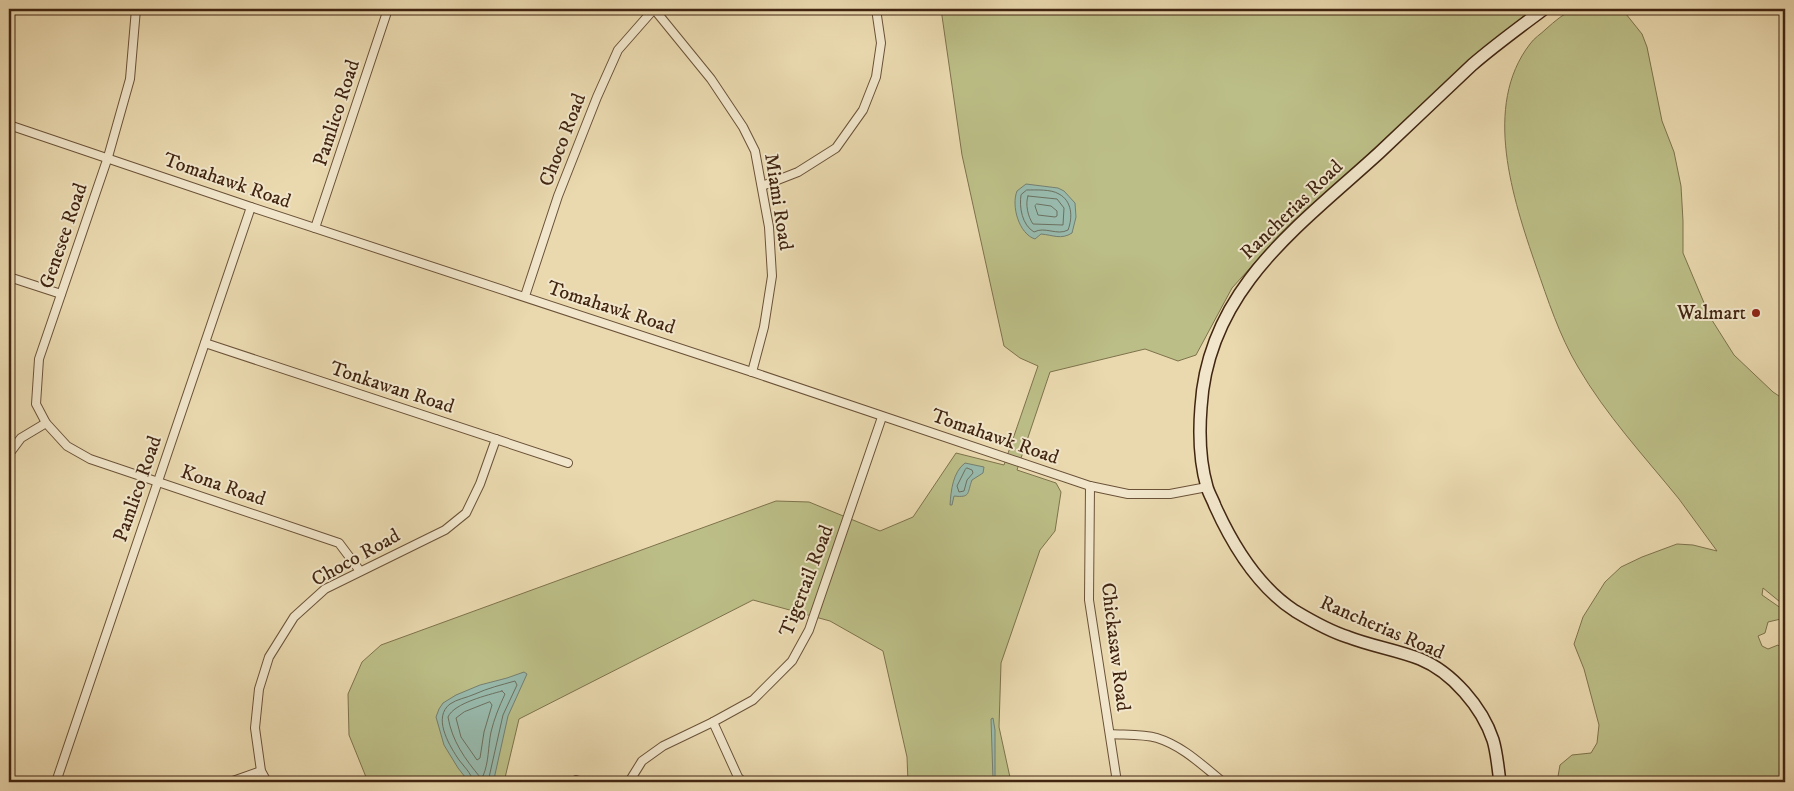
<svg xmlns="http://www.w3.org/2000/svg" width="1794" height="791" font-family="'IM FELL DW Pica',serif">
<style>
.green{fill:#bcbe87;stroke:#7e724c}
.water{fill:#98baad;stroke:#757e6f}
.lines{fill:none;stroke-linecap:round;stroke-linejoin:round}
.shore{stroke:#6c705f;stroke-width:1}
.street-casing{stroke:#6b5238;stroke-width:10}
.secondary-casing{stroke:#412511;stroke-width:14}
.street{stroke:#f1e6cb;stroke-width:8}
.secondary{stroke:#f1e6cb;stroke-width:11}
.poi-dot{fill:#8f2418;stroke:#f1e6cb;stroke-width:2}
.labels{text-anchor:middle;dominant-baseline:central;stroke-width:4;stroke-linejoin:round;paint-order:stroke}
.street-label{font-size:20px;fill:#412511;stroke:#f1e6cb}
.poi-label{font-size:20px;fill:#412511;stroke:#f1e6cb;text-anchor:end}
</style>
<rect width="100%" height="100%" fill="#ead9af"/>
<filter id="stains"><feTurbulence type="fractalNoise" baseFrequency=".004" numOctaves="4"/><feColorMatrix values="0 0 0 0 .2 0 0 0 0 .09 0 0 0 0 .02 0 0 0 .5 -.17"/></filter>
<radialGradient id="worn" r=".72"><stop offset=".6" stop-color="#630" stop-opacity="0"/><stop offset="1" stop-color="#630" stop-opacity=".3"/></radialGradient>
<g class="green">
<path d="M941,9H1533L1488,44L1278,237L1232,288L1196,355L1178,361L1145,349L1050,372L1017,470L1056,483L1061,492L1055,531L1040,550L1001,663L999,727L1011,782H908L907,757L883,651L830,621L753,600L519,719L504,782H368L349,735L348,694L362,662L381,645L776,501L809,502L880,531L913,517L956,453L1004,465L1038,366L1020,358L1004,346L962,155Z"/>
<path d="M1574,9H1620L1626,14L1642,34L1647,47L1662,121L1674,152L1681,186L1683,221V253L1710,317L1734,355L1773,392L1785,400V606L1763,588L1762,595L1785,611V618L1768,622L1765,633L1758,636L1762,646L1768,649L1778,645L1782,649L1785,650V782H1557L1560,765L1572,755L1591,753L1597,743L1599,725L1584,669L1574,644L1583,617L1605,582L1621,567L1642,557L1677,544L1693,545L1717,551C1704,534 1692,516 1679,499C1644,456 1606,415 1578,367C1559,335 1548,300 1536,266C1513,199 1482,106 1530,44C1534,38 1541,34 1546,29C1555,21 1563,14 1574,9Z"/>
</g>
<g class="water">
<path d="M1026,184L1058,188L1064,191L1075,203L1076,217L1072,233C1061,240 1053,235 1041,234L1035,239C1019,234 1011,206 1017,191Z"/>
<path d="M965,463L984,467L983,473L972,480C967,493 971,498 954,496L952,505H950C951,490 953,472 965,463Z"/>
<path d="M524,672L527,674L508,716L494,779L492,782H469L458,768L444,745L436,717L439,709L443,703L456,695L480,685L507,678Z"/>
<path d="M993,718L995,730V782H993V780L991,719Z"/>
</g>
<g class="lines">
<g class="shore">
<path d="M1027,190C1036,190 1051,189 1059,194C1072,201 1073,217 1068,230C1057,236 1045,226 1034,232C1022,225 1019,207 1021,195Z"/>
<path d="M1028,196L1057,199L1064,208L1063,225L1033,224C1028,217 1025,204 1028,196Z"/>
<path d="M1037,204L1051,206L1057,211V216L1055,217L1038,215L1035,206Z"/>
<path d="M967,468L972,470L973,473L967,480L964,491L959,492L957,486L965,470Z"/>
<path d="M502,691L505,694C499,707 494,719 491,732C488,747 489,762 483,776L480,777C465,759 452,741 448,717C454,703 488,695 502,691Z"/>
<path d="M490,702L492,705L484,732L480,758L477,760L461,737L456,718L464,712Z"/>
<path d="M473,782C472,773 462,765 457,757C448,743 433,717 450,704C457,699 466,698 475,694C488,688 501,685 515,681L517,685L503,715L488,782"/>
</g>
<g class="street-casing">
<g id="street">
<path d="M136,9L130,79L108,157L39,359L36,404L46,423L67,446L90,459L339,543L360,571"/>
<path d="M654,9L711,79L743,127L755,151L769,227L772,276L764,327L752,372"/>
<path d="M9,125L251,207L752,372L1090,486L1128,494H1170L1207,487"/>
<path d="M762,186L798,172L836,148L863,110L876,77L881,43L876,9"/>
<path d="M315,228L388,9"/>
<path d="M9,277L61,294"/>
<path d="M525,296L558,196L597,97L618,50L654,9"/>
<path d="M205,343L568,463"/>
<path d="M9,454L21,438L46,423"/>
<path d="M1090,486L1089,600L1117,782"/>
<path d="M713,722L753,700L792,661L809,630L882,417"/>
<path d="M1110,734C1125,735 1143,734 1157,738C1183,746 1203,766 1223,782"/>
<path d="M576,780L584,782"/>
<path d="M56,782L251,207"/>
<path d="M230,782L261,771"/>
<path d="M267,782L261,771L255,728L259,689L269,657L294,617L325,589L445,530L466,513L480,484L496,439"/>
<path d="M629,782L642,761L663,746L713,722L738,777L743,782"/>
</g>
</g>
<g class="secondary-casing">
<path id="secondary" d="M1500,782C1498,769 1497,753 1493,740C1482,707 1452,672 1420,659C1397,650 1371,646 1348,637C1332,632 1310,620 1295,611C1258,587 1233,546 1215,506C1213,500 1209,494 1207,487C1200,463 1199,432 1201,407C1208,289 1299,226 1379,153C1410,124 1441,94 1472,65C1495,45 1520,27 1544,9"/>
</g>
<use href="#street" class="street"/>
<use href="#secondary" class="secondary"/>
</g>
<circle class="poi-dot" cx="1756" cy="313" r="5"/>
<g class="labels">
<g class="street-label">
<text transform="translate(337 113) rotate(-72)">Pamlico Road</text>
<text transform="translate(563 140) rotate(-69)">Choco Road</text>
<text transform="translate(227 181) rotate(19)">Tomahawk Road</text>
<text transform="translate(778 202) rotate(81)">Miami Road</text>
<text transform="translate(1292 210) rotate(-44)">Rancherias Road</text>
<text transform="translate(64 236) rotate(-71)">Genesee Road</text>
<text transform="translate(611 308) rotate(18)">Tomahawk Road</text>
<text transform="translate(392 388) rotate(18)">Tonkawan Road</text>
<text transform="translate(995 437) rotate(19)">Tomahawk Road</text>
<text transform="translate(223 486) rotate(19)">Kona Road</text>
<text transform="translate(138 489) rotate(-71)">Pamlico Road</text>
<text transform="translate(356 558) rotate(-29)">Choco Road</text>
<text transform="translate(807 581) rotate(-69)">Tigertail Road</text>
<text transform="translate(1382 628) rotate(23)">Rancherias Road</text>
<text transform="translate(1115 647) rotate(83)">Chickasaw Road</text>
</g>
<g class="poi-label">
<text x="1746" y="313">Walmart</text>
</g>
</g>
<rect width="1794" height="791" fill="none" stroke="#ead9af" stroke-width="30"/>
<rect x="10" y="10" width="1774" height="771" fill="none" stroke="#412511" stroke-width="2.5"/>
<rect x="15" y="15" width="1764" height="761" fill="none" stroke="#412511"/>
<rect width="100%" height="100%" filter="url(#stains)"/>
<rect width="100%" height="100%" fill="url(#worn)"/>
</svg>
